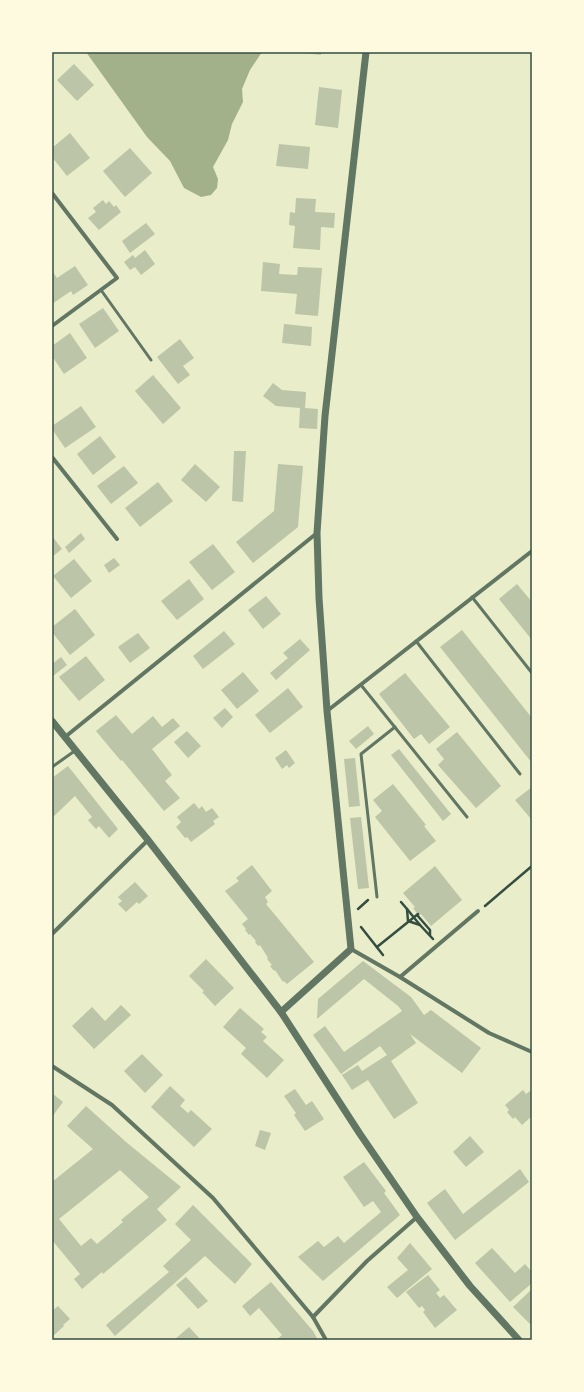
<svg xmlns="http://www.w3.org/2000/svg" width="584" height="1392" font-family="'Roboto Serif',serif">
<style>
.water{fill:#a3b18a}
.building{fill:#bcc5a7;fill-rule:evenodd}
.lines{fill:none;stroke-linecap:round;stroke-linejoin:round}
.path{stroke:#344e41;stroke-width:2.5}
.service{stroke:#617663;stroke-width:3}
.minor{stroke:#617663;stroke-width:4}
.tertiary{stroke:#617663;stroke-width:7}
.neatline{fill:none;stroke:#344e41;stroke-width:1.5}
</style>
<rect width="100%" height="100%" fill="#e9edc9"/>
<path class="water" d="M86,52H262L250,70L242,89L243,102L232,124L228,140L213,167L218,179L217,188L211,195L201,197L184,188L170,161L147,137Z"/>
<g class="building">
<path d="M304,52H321V55L304,53Z"/>
<path d="M74,64L94,85L77,101L57,80Z"/>
<path d="M319,87L342,90L338,128L315,125Z"/>
<path d="M70,133L90,158L67,176L52,157V148Z"/>
<path d="M279,144L310,147L308,169L276,166Z"/>
<path d="M130,148L152,173L125,197L103,171Z"/>
<path d="M296,198L316,199L315,212L335,213L334,228L321,227L320,250L293,248L295,226L289,225L290,212L295,213Z"/>
<path d="M103,200L106,204L109,201L114,207L116,205L121,212L99,230L88,218L96,212L93,208Z"/>
<path d="M146,223L155,234L130,253L122,241Z"/>
<path d="M145,250L155,264L141,275L135,267L130,270L124,262L133,255L135,258Z"/>
<path d="M263,262L280,264L279,274L297,275L298,267L322,268L318,316L295,314L297,294L261,291Z"/>
<path d="M75,266L88,285L73,295L71,291L52,304V271L57,278Z"/>
<path d="M103,308L119,331L95,348L79,324Z"/>
<path d="M284,324L312,327L311,346L282,343Z"/>
<path d="M70,333L87,358L64,374L52,356V346Z"/>
<path d="M180,339L194,358L183,366L190,375L178,384L157,357Z"/>
<path d="M153,375L181,408L163,424L135,391Z"/>
<path d="M273,383L282,390L306,392L305,408L318,409L317,429L299,428L300,408L276,406L263,396Z"/>
<path d="M81,406L96,427L65,448L52,429V426Z"/>
<path d="M100,436L116,457L93,475L77,454Z"/>
<path d="M234,451H246L243,502L232,501Z"/>
<path d="M195,464L220,487L206,502L181,480Z"/>
<path d="M278,464L303,466L298,527L253,563L236,542L274,511Z"/>
<path d="M124,466L138,483L111,504L97,486Z"/>
<path d="M158,482L173,501L140,527L125,508Z"/>
<path d="M81,533L85,539L69,553L65,547Z"/>
<path d="M52,536L62,549L52,557Z"/>
<path d="M213,544L235,572L212,590L189,562Z"/>
<path d="M114,558L120,565L109,573L104,565Z"/>
<path d="M74,559L92,581L71,598L53,576Z"/>
<path d="M189,579L204,599L177,620L161,601Z"/>
<path d="M517,584L532,602V640L499,599Z"/>
<path d="M266,596L281,614L263,629L248,610Z"/>
<path d="M75,609L95,635L70,655L52,632V627Z"/>
<path d="M462,630L532,718V763L440,647Z"/>
<path d="M224,631L235,644L203,669L193,656Z"/>
<path d="M138,633L150,648L130,663L118,647Z"/>
<path d="M300,639L310,650L276,680L270,673L288,658L283,653Z"/>
<path d="M86,656L105,680L79,701L59,677Z"/>
<path d="M61,657L67,665L53,676L52,664Z"/>
<path d="M243,672L259,691L237,709L221,690Z"/>
<path d="M405,673L450,727L429,744L421,734L414,739L379,694Z"/>
<path d="M288,688L303,707L270,733L255,715Z"/>
<path d="M225,708L233,717L222,728L213,718Z"/>
<path d="M116,715L132,734L153,716L162,727L173,718L180,726L152,749L172,775L165,781L180,798L164,811L122,760L121,761L96,731Z"/>
<path d="M368,726L374,734L356,749L349,741Z"/>
<path d="M187,731L201,746L188,758L174,742Z"/>
<path d="M457,732L501,786L476,808L438,765L444,759L436,749Z"/>
<path d="M399,749L451,814L443,821L391,755Z"/>
<path d="M286,750L295,763L289,768L287,765L282,769L275,758Z"/>
<path d="M355,758L360,806L349,807L344,759Z"/>
<path d="M68,766L118,829L109,838L99,826L96,829L88,820L92,817L75,796L52,818V778Z"/>
<path d="M393,784L426,825L424,826L436,841L410,861L375,817L382,811L373,800Z"/>
<path d="M532,787V819H531L515,800Z"/>
<path d="M194,803L199,809L202,806L206,812L212,808L219,817L213,821L215,824L191,842L187,837L185,838L176,827L181,822L177,817Z"/>
<path d="M361,817L369,888L358,889L350,818Z"/>
<path d="M252,865L272,891L265,897L268,902L266,904L314,962L287,984L284,981L283,982L275,970L274,971L270,966L272,965L267,959L269,957L268,958L260,945L258,946L255,942L256,941L250,934L249,935L245,930L246,929L242,924L248,919L225,891L239,881L236,878Z"/>
<path d="M435,866L462,900L431,926L421,914L419,916L413,908L415,907L403,893Z"/>
<path d="M135,882L148,896L139,904L137,902L126,912L118,904L122,901L118,897Z"/>
<path d="M206,959L234,988L215,1006L202,992L204,991L189,976Z"/>
<path d="M363,961L411,997L424,1015L431,1010L481,1048L462,1073L410,1034L416,1043L391,1061L418,1103L394,1119L368,1080L352,1090L342,1075L358,1065L362,1071L387,1055L380,1046L341,1074L313,1035L325,1026L344,1052L402,1011L398,1006L364,979L317,1019L318,999Z"/>
<path d="M121,1005L131,1015L94,1049L72,1026L92,1007L105,1021Z"/>
<path d="M240,1008L264,1029L261,1032L267,1037L263,1041L284,1060L267,1078L241,1054L246,1048L223,1027Z"/>
<path d="M142,1054L163,1075L145,1093L124,1071Z"/>
<path d="M170,1086L185,1100L180,1106L188,1113L191,1110L212,1129L194,1147L151,1107Z"/>
<path d="M295,1089L306,1105L312,1101L324,1119L305,1131L294,1115L296,1113L284,1096Z"/>
<path d="M523,1090L526,1094L530,1091L532,1093V1116L522,1125L515,1117L513,1119L507,1112L509,1110L505,1105Z"/>
<path d="M52,1093L63,1102L52,1117Z"/>
<path d="M86,1106L126,1142L181,1187L157,1209L167,1220L103,1274L102,1272L82,1289L74,1279L80,1274L52,1240V1182L93,1149L67,1126ZM120,1170L149,1197L121,1220L123,1222L97,1244L91,1238L81,1246L59,1219Z"/>
<path d="M260,1130L271,1133L265,1150L255,1146Z"/>
<path d="M470,1136L484,1152L466,1167L453,1152Z"/>
<path d="M364,1162L386,1191L384,1193L400,1215L323,1281L298,1257L318,1241L324,1247L338,1236L344,1243L381,1212L373,1201L364,1207L343,1177Z"/>
<path d="M520,1169L529,1182L455,1240L427,1203L445,1189L463,1214Z"/>
<path d="M193,1205L252,1264L235,1284L205,1256L115,1336L106,1325L169,1272L163,1266L191,1240L175,1224Z"/>
<path d="M410,1243L432,1269L397,1298L387,1287L408,1270L397,1258Z"/>
<path d="M492,1248L515,1273L525,1264L532,1272V1283L510,1302L475,1263Z"/>
<path d="M428,1275L440,1290L436,1293L440,1298L444,1295L457,1310L435,1328L423,1312L425,1310L422,1306L419,1308L406,1292Z"/>
<path d="M186,1277L208,1301L198,1309L176,1285Z"/>
<path d="M271,1282L313,1331L318,1340H276L282,1335L259,1308L250,1316L242,1306Z"/>
<path d="M532,1289V1326L513,1307Z"/>
<path d="M58,1306L70,1319L63,1325L64,1326L52,1337V1311Z"/>
<path d="M189,1327L201,1340H174Z"/>
</g>
<g class="lines">
<g class="path">
<path d="M401,902L407,909L408,921L420,925L433,939"/>
<path d="M485,906L532,866"/>
<path d="M358,909L368,900"/>
<path d="M407,909L420,925"/>
<path d="M417,915L430,930V935"/>
<path d="M361,927L383,955"/>
<path d="M377,947L418,914"/>
</g>
<g class="service">
<path d="M101,290L151,360"/>
<path d="M472,597L532,673"/>
<path d="M416,641L520,774"/>
<path d="M361,685L467,817"/>
<path d="M52,767L76,750"/>
<path d="M377,897L361,754L395,727"/>
</g>
<g class="minor">
<path d="M52,193L117,278L52,326"/>
<path d="M52,457L117,539"/>
<path d="M327,711L532,551"/>
<path d="M65,737L317,533"/>
<path d="M52,934L148,840"/>
<path d="M351,949L400,977L489,1033L532,1052"/>
<path d="M400,977L478,911"/>
<path d="M52,1066L112,1105L213,1198L313,1317L326,1340"/>
<path d="M313,1317L367,1261L417,1217"/>
</g>
<g class="tertiary">
<path d="M52,721L148,840L281,1012L360,1134L417,1217L470,1286L519,1340"/>
<path d="M281,1012L351,949L327,711L319,598L317,533L325,416L366,52"/>
</g>
</g>
<rect width="584" height="1392" fill="none" stroke="#fefae0" stroke-width="106"/>
<rect x="53" y="53" width="478" height="1286" class="neatline"/>
</svg>
